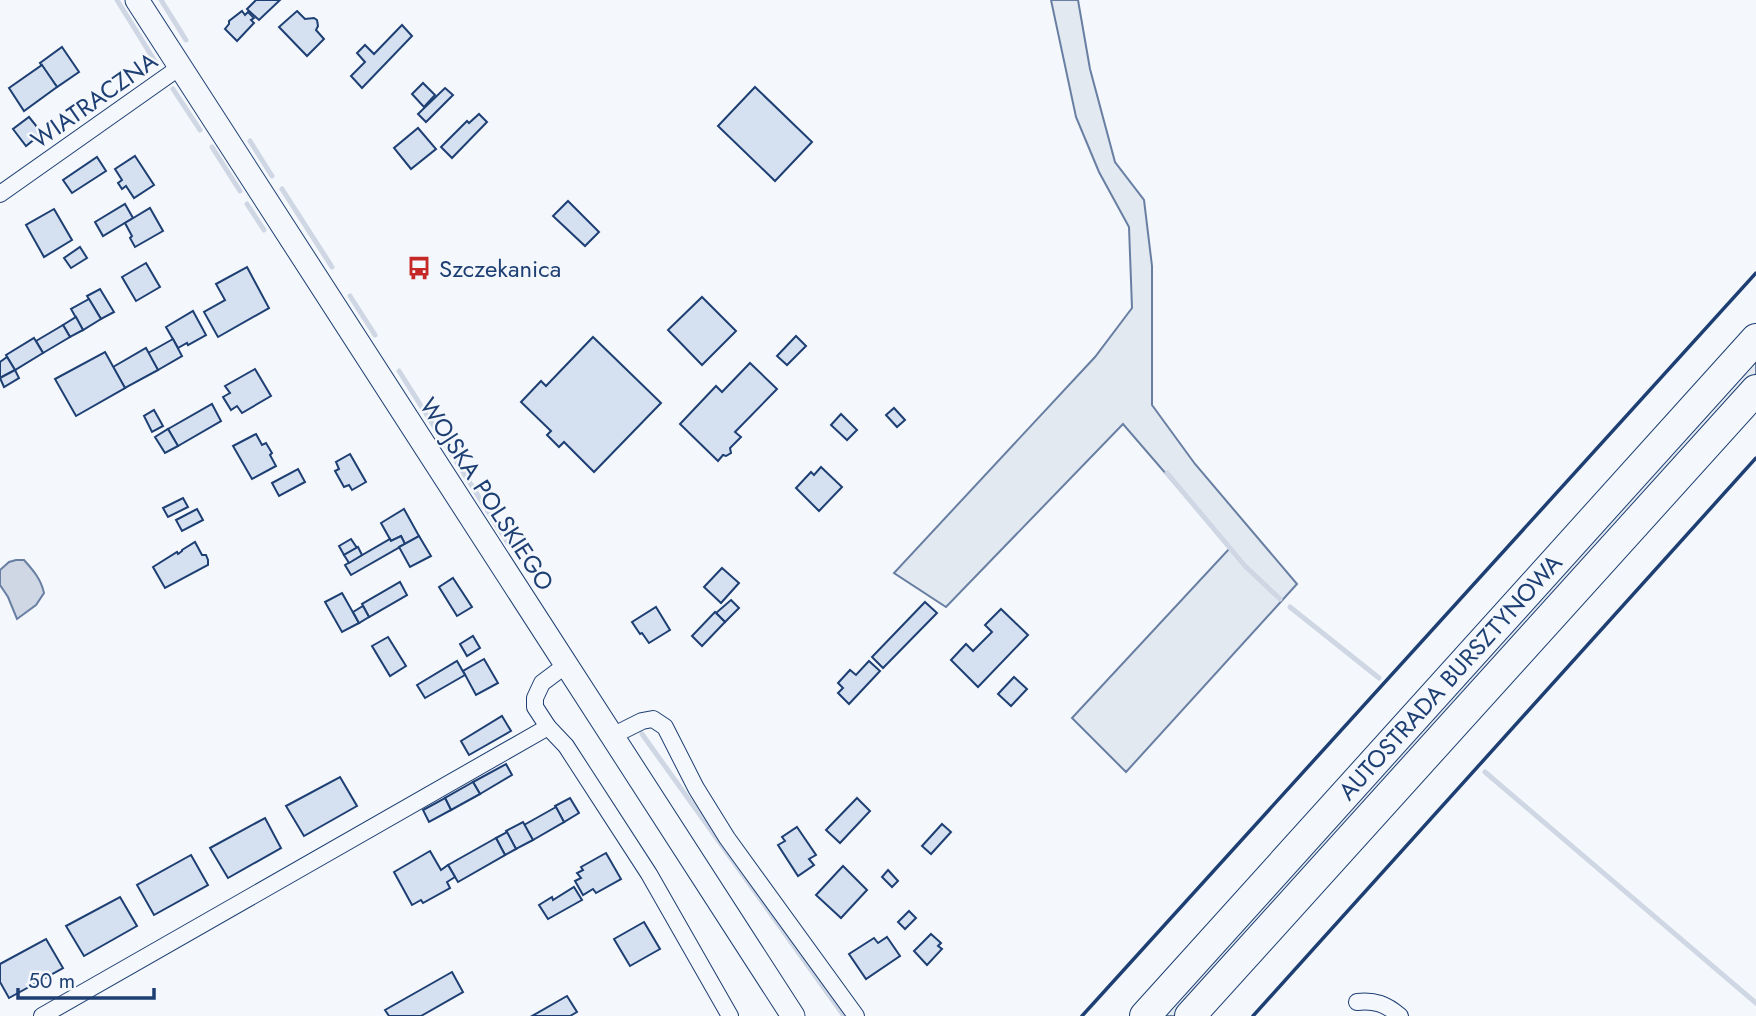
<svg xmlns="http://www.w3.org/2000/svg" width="1756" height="1016" font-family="Jost,sans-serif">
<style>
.green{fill:#e3e9f0;stroke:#687fa3;stroke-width:2}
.water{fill:#cfd7e4;stroke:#687fa3;stroke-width:2}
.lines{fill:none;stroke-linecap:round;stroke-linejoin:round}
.stream{stroke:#cfd7e4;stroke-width:5}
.building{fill:#d5e0f0;stroke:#1d3f73;stroke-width:2}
.street-casing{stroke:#1d3f73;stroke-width:18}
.secondary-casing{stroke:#1d3f73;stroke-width:25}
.highway-casing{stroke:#1d3f73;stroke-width:32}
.street{stroke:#f4f7fb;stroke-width:16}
.secondary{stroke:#f4f7fb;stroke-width:23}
.highway{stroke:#f4f7fb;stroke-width:30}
.wall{stroke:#1d3f73;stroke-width:3.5}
.labels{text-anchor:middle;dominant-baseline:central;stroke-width:5;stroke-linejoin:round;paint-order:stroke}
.street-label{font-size:24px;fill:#1d3f73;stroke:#f4f7fb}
.poi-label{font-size:24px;fill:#1d3f73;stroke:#f4f7fb;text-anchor:start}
</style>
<rect width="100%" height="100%" fill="#f4f7fb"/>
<g class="green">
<path d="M1051,0H1078L1090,69L1115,162L1144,200L1152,266V405L1195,464L1297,584L1126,772L1072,718L1230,548L1123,424L946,607L894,573L1095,357L1132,308L1129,227L1099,172L1076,117Z"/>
<path d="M1756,354V374L1175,1016H1160Z"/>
</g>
<path class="water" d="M16,560H24C33,570 41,579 44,593L36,605L17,619L8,597L0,585V570L9,562Z"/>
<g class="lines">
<g class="stream">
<path d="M117,0L156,63"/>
<path d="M161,0L186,40"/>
<path d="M173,89L200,130"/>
<path d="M250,141L272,176"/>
<path d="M212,147L240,191"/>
<path d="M282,189L332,267"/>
<path d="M247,204L264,230"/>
<path d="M350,296L375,335"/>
<path d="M399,371L508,543"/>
<path d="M1167,473L1245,566L1280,599"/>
<path d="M1290,607L1379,678"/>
<path d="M642,734L844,1016"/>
<path d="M1485,772L1756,1003"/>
</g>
</g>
<g class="building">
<path d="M256,0H280L259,20L247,9Z"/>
<path d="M242,11L245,15L248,12L254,18L251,20L254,23L237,41L225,29L229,24V21Z"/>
<path d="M297,11L305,19L314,18L317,20L318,26L316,30L324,39L307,56L279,27Z"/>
<path d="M402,25L412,36L362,88L351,76L365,62L357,53L365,45L374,54Z"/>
<path d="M62,47L79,72L57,87L40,63Z"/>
<path d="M42,65L57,87L24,111L9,88Z"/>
<path d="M423,83L435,95L424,107L412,94Z"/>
<path d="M755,87L812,142L775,181L718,126Z"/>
<path d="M445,88L453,95L426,122L418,114Z"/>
<path d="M479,114L487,122L452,158L441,147L467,121L469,123Z"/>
<path d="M29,117L42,133L26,146L13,129Z"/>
<path d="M418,128L436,149L411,169L394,148Z"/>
<path d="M135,156L154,185L134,198L126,186L122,189L118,183L122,180L115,169Z"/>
<path d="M97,157L106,171L72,193L63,180Z"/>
<path d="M568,201L599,232L585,246L553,216Z"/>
<path d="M125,204L133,218L103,236L95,222Z"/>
<path d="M150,208L163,231L135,247L130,238L132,236L125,223Z"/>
<path d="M54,209L72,240L44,257L26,225Z"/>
<path d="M80,247L87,258L71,268L64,258Z"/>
<path d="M146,263L160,287L136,301L122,277Z"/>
<path d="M247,267L269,308L218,337L204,312L225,300L216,284Z"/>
<path d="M100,289L114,312L101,319L87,296Z"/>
<path d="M702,297L736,331L702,365L668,330Z"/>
<path d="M89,299L101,319L83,330L71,309Z"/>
<path d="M193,311L206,335L188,345L187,343L178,348L166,327Z"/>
<path d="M76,317L83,330L70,337L63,325Z"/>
<path d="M63,325L70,337L43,353L36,341Z"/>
<path d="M796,336L806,346L787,365L777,356Z"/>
<path d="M593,337L661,403L594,472L564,442L559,447L547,435L551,431L521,402L541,381L546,386Z"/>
<path d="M34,338L43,353L15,370L6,355Z"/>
<path d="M173,339L182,356L158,370L148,353Z"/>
<path d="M146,348L158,370L125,388L113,367Z"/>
<path d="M105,352L125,388L76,416L55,379Z"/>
<path d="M7,357L15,370L0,378V362Z"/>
<path d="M750,363L777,389L735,432L741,437L730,448L731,453L726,456L723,455L718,461L680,424L716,386L722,392Z"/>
<path d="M255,369L271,396L242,413L237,406L231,410L223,397L230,393L225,386Z"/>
<path d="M15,370L19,378L4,387L0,378Z"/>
<path d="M212,404L221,421L178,446L168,429Z"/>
<path d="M894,408L905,420L897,427L886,415Z"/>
<path d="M154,410L163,426L152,432L144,416Z"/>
<path d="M841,414L857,430L847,440L831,425Z"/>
<path d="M168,429L178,446L165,453L155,437Z"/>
<path d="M256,434L262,445L266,443L272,453L270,455L276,466L252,479L233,446Z"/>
<path d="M350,454L366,482L352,490L349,485L344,487L335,471L339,469L336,462Z"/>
<path d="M821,467L842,487L819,511L796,488L811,472L814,475Z"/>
<path d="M298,469L305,482L279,496L272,483Z"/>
<path d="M183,498L188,507L168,517L163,508Z"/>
<path d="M197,509L203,520L182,531L176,520Z"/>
<path d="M404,509L419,536L405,544L401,536L391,541L381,523Z"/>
<path d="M401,536L405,544L351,575L345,565L390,539L391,541Z"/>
<path d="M419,536L431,556L410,567L399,547Z"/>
<path d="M351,539L357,548L344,555L339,546Z"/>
<path d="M195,542L202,555H206L208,560V565L165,588L153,567L177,552L178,554L182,551V550Z"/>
<path d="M358,547L362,555L349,563L344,555Z"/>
<path d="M722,568L739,583L721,603L704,587Z"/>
<path d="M453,578L472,607L457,616L439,587Z"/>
<path d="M400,582L407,595L369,617L362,604Z"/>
<path d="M342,593L359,623L342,632L325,602Z"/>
<path d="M731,600L739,608L725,622L716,613Z"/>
<path d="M925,602L937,613L883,668L872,657Z"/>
<path d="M363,606L369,617L359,623L353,612Z"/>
<path d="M656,607L670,630L649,643L642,633L640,634L632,622Z"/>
<path d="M1001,609L1028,635L978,687L951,660L966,644L973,651L992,632L985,625Z"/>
<path d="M715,612L725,622L702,646L692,636Z"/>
<path d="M473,636L480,648L467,656L460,644Z"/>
<path d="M388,637L406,666L390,676L372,646Z"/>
<path d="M484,659L498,683L476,695L463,671Z"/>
<path d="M457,661L465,675L425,698L417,685Z"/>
<path d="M869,661L880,671L849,704L838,693L843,688L838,683L850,670L856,675Z"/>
<path d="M1014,677L1027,689L1011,706L998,694Z"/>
<path d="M502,716L511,731L469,755L461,741Z"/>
<path d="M506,764L512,775L480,794L473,782Z"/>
<path d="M340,777L357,806L304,836L286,806Z"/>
<path d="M473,782L480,794L451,810L445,798Z"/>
<path d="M445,798L451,810L429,822L423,810Z"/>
<path d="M570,798L579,813L564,822L555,806Z"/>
<path d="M857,798L870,811L840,843L826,830Z"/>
<path d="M556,807L564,822L533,840L524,825Z"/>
<path d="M265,818L281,848L228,878L210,848Z"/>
<path d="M523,822L533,840L516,849L506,831Z"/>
<path d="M942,824L951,832L931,854L922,846Z"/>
<path d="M797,827L816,855L809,859L814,865L798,876L778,845L785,841L782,837Z"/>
<path d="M507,832L516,849L505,855L496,838Z"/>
<path d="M496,838L505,855L458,882L448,865Z"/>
<path d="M430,851L441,870L448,865L455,877L447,882L450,888L423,903L421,900L412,905L394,872Z"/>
<path d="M606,853L621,879L596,893L593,889L583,895L575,881L581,878L577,873L583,870L581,867Z"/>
<path d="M191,855L208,885L154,915L137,885Z"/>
<path d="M843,866L867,890L841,918L816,895Z"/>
<path d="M888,870L898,881L892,887L882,877Z"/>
<path d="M574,887L582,900L548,919L539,905L552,897L553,900Z"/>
<path d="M120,897L137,926L84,956L66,926Z"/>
<path d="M909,911L916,918L905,929L898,922Z"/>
<path d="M644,922L660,949L630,966L614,939Z"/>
<path d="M931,934L941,943L938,946L942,949L927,965L914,951Z"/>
<path d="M887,937L900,956L866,979L849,954L874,938L878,943Z"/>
<path d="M46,939L63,968L9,998L0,982V964Z"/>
<path d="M452,972L463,992L421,1016H389L385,1010Z"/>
<path d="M567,996L577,1012L570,1016H532Z"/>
</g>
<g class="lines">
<g class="street-casing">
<g id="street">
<path d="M0,194L180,67"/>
<path d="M566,665L542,683L535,698V707L548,727L566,746L649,874L730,1016"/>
<path d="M612,736L642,721L653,719L665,727L696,788L727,838L856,1016"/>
<path d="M1357,1002C1375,1000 1386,1004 1400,1016"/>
<path d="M42,1016L548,727"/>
</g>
</g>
<g class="secondary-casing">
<path id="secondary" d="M137,0L793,1016"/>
</g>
<g class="highway-casing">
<g id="highway">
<path d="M1145,1016L1756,339"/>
<path d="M1190,1016L1756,390"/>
</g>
</g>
<use href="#street" class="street"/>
<use href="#secondary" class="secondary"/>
<use href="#highway" class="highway"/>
<g class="wall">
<path d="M1082,1016L1756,273"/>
<path d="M1253,1016L1756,458"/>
</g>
</g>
<defs>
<g id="bus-bare" transform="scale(1.89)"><path d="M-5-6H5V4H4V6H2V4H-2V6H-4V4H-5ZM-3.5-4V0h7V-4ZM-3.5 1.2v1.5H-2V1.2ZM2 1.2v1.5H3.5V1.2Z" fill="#c62828" stroke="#f4f7fb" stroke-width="2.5" paint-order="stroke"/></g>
</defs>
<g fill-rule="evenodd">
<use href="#bus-bare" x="419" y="268"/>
</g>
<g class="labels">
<g class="street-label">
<text transform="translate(94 100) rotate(-35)">WIATRACZNA</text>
<text transform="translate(487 494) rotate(57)">WOJSKA POLSKIEGO</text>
<text transform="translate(1450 677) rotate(-48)">AUTOSTRADA BURSZTYNOWA</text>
</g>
<g class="poi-label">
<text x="439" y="268">Szczekanica</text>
</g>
</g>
<path d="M18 988v10h136v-10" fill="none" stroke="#1d3f73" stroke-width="3.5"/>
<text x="28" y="988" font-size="21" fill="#1d3f73" stroke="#f4f7fb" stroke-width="5" paint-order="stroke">50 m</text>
</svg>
